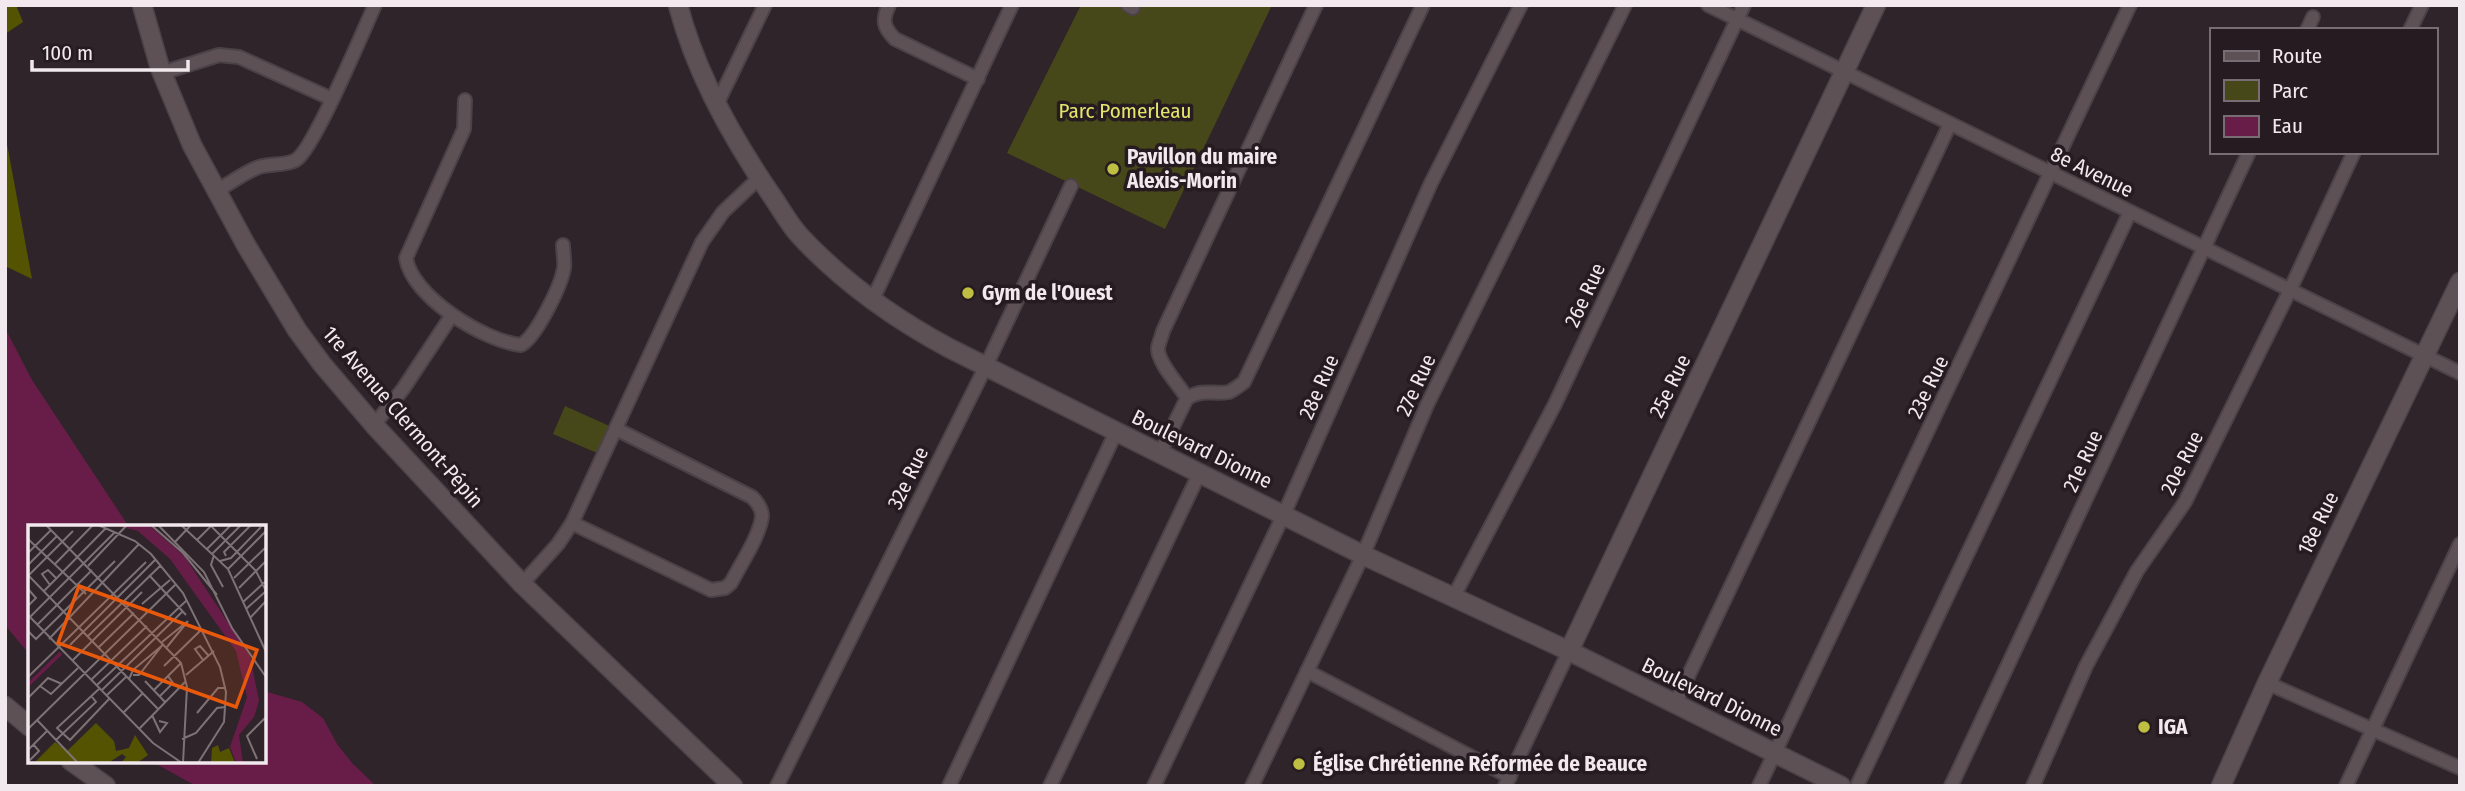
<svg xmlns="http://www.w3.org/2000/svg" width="2465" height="791" font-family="'Fira Sans Condensed',sans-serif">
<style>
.green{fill:#47481a}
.forest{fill:#545302}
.water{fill:#671d48}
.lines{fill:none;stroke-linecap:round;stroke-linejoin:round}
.street-casing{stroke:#4b4247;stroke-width:16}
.secondary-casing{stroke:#4b4247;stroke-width:21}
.street{stroke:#5d5156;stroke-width:12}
.secondary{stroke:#5d5156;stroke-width:18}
.poi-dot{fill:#bebe42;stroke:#251b20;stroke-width:2.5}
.labels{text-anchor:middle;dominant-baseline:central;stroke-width:7;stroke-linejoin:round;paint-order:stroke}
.park-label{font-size:21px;fill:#e4e56a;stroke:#251b20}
.poi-label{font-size:21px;font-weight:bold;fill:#f1e9ed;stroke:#251b20;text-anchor:start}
.street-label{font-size:21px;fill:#f1e9ed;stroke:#251b20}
.inset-river{fill:none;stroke:#671d48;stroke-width:3.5}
.inset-road{fill:none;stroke:#7d7377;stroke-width:2}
.view{fill:#e8590c;fill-opacity:0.15;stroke:#e8590c;stroke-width:3.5}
.inset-edge{fill:none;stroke:#f1e9ed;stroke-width:3.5}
</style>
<rect width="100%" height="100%" fill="#2f2429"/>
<g class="green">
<path d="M1081,5H1272L1165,229L1007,153Z"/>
<path d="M565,406L616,429L604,456L553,434Z"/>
</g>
<g class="forest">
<path d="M5,5H16L23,22L5,34Z"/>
<path d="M5,133L32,279L5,266Z"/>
</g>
<g class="water">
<path d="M5,328L32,380L129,527H30V655L5,625Z"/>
<path d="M264,691L302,702L323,718L337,744L352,763L376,786H196L151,761H264Z"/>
</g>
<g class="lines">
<g class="street-casing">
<g id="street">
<path d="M889,5C882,20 883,27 895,39L978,79"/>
<path d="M1128,5L1133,8"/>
<path d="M1708,5L2460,373"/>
<path d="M2307,30L2313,17"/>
<path d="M2410,30L2422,5"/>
<path d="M162,73L219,55L239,57L332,99"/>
<path d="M465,100L464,129L406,258C412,297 484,341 521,345C536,337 561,286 564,268C565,261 563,252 563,245"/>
<path d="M717,104L765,5"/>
<path d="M217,191C230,183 245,172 259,167C271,163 285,166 296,160C314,149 363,31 375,5"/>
<path d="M872,301L1012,5"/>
<path d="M1187,398C1179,385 1157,362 1158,348C1159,342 1162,336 1163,331L1316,5"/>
<path d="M374,425L403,389L452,315"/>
<path d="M1160,453L1187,398C1205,388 1213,395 1229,392C1234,390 1240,385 1244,382L1423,5"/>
<path d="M572,523L711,590L725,588L731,583C740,565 760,536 762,516C762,508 757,502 752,497L616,429"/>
<path d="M522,584L558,544L572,523L702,242L723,212L759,178"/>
<path d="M1453,598L1555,404L1744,5"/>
<path d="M1307,671L1510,777"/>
<path d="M2267,683L2460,768"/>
<path d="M1675,704L1950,124"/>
<path d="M777,786L986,366L1071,186"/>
<path d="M949,786L1116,432"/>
<path d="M1050,786L1200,472"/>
<path d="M1154,786L1284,514L1431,183L1521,5"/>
<path d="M1252,786L1363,555L1427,405L1625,5"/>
<path d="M1505,786L1569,651"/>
<path d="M1759,786L2130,5"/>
<path d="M1857,786L2130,212"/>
<path d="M1951,786L2249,152"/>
<path d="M2033,786L2086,666L2137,571L2185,502L2290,290L2354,152"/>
<path d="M2346,786L2460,544"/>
</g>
</g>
<g class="secondary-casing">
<g id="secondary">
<path d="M142,5L160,68L192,145L246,245L297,330L322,364L374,425L522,584L733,786"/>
<path d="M678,5C696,74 732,138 772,196C781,209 789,224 800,236C842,281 895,319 949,348L1363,555L1569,651L1841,786"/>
<path d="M1569,651L1876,5"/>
<path d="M5,706L30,727"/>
<path d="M71,761L106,786"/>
<path d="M2221,786L2267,683L2460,282"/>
</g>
</g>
<use href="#street" class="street"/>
<use href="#secondary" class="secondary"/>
</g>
<g class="poi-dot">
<circle cx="1113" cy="169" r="7"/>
<circle cx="968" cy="293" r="7"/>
<circle cx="2144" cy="727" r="7"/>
<circle cx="1299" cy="764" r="7"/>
</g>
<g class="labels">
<g class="park-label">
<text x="1125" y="111">Parc Pomerleau</text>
</g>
<g class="poi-label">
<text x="1127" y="157">Pavillon du maire<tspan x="1127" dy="24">Alexis-Morin</tspan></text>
<text x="982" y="293">Gym de l'Ouest</text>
<text x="2158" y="727">IGA</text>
<text x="1313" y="764">Église Chrétienne Réformée de Beauce</text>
</g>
<g class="street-label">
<text transform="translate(2092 172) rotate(26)">8e Avenue</text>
<text transform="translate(1585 295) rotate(-65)">26e Rue</text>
<text transform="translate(1416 385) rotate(-65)">27e Rue</text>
<text transform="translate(1670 386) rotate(-64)">25e Rue</text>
<text transform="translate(1319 387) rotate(-66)">28e Rue</text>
<text transform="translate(1928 387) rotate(-64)">23e Rue</text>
<text transform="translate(403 417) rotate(49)">1re Avenue Clermont-Pépin</text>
<text transform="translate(1202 449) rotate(26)">Boulevard Dionne</text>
<text transform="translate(2083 461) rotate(-65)">21e Rue</text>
<text transform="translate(2182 463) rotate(-63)">20e Rue</text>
<text transform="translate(908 478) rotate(-64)">32e Rue</text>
<text transform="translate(2318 523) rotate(-64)">18e Rue</text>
<text transform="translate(1712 697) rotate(26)">Boulevard Dionne</text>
</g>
</g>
<g transform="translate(28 525)">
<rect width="238" height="238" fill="#2f2429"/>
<path d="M68,198L86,216L88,226L101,223L107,210L120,230L109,238H93L98,232L94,229L80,238H6L27,217L39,226ZM190,220L192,227L201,223L207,238H183L184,223Z" fill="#545302"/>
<path d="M86,0H121L157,32L222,131L231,176L226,192L211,210L215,238H208L202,222L219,172L208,126L142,34L110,6Z" fill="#671d48"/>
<path class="inset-river" d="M0,160L33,128"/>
<path class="inset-road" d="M18,0L153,138L159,162L155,238M70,0L107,16L123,29L155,68L192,142L198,167L196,197L170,238M123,0L155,28L189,70M130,0L176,47L204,103L238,152M153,0L200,44L238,127M182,0L228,46L238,66M0,14L58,69M169,15L184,0M146,18L163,0M179,24L203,0M0,28L23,5M184,29L213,0M186,30L183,40L195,62M198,31L196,27L223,0M192,36L203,33L233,2M27,39L65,0M0,40L29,11M60,41L99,0M200,44L238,6M0,50L130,184M121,50L158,90M0,51L45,6M206,53L238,22M22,60L14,49L20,45L29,54M211,63L238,36M0,64L8,73L0,81M16,66L78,3M215,77L238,56M114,79L142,55M218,84L238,66M0,90L125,218L154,238M1,93L87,7M222,93L238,76M10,99L64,45M0,106L8,114L87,36M60,111L132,41M21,114L111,19M134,117L160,96M42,120L127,35M71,122L106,88M139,122L160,96M45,135L114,67M175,135L167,124L172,121L180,130M136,141L174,104M105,150H111L133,122M158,150L186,126M0,152L118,37M64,154L119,101M101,154L105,145L136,119M117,156L137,177M69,160L159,75M12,161L23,169L50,143M72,163L29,203L42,215L81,174M74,165L155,86M126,165L153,138M79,170L99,151M132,171L145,158L140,151M0,173L20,153L34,159M95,188L115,168M169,188L190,163H197M124,190L132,207L139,198L131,196M9,195L50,238M0,204L147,60M111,204L158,156M154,214L168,208L189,183L198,182M28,215L68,177L64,172M0,225L19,206M229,234L219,211L238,192M0,237L11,226L5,219"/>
<path class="view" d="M51,61L229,125L208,182L30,118Z"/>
<rect width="238" height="238" class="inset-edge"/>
</g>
<rect width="2465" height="791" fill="none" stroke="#f1e9ed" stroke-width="14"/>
<rect x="2210" y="28" width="228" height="126" fill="#251b20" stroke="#776d72" stroke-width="2"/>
<rect x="2224" y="51" width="35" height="10" fill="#5d5156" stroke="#776d72" stroke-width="2"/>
<text x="2272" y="63" font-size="21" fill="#f1e9ed">Route</text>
<rect x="2224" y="80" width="35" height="21" fill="#47481a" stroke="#776d72" stroke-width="2"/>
<text x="2272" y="98" font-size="21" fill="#f1e9ed">Parc</text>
<rect x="2224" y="116" width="35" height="21" fill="#671d48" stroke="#776d72" stroke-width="2"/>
<text x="2272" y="133" font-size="21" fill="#f1e9ed">Eau</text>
<path d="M32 60v10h156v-10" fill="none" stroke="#f1e9ed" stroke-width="3.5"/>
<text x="42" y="60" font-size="21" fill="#f1e9ed" stroke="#251b20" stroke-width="5" paint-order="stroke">100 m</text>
</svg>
